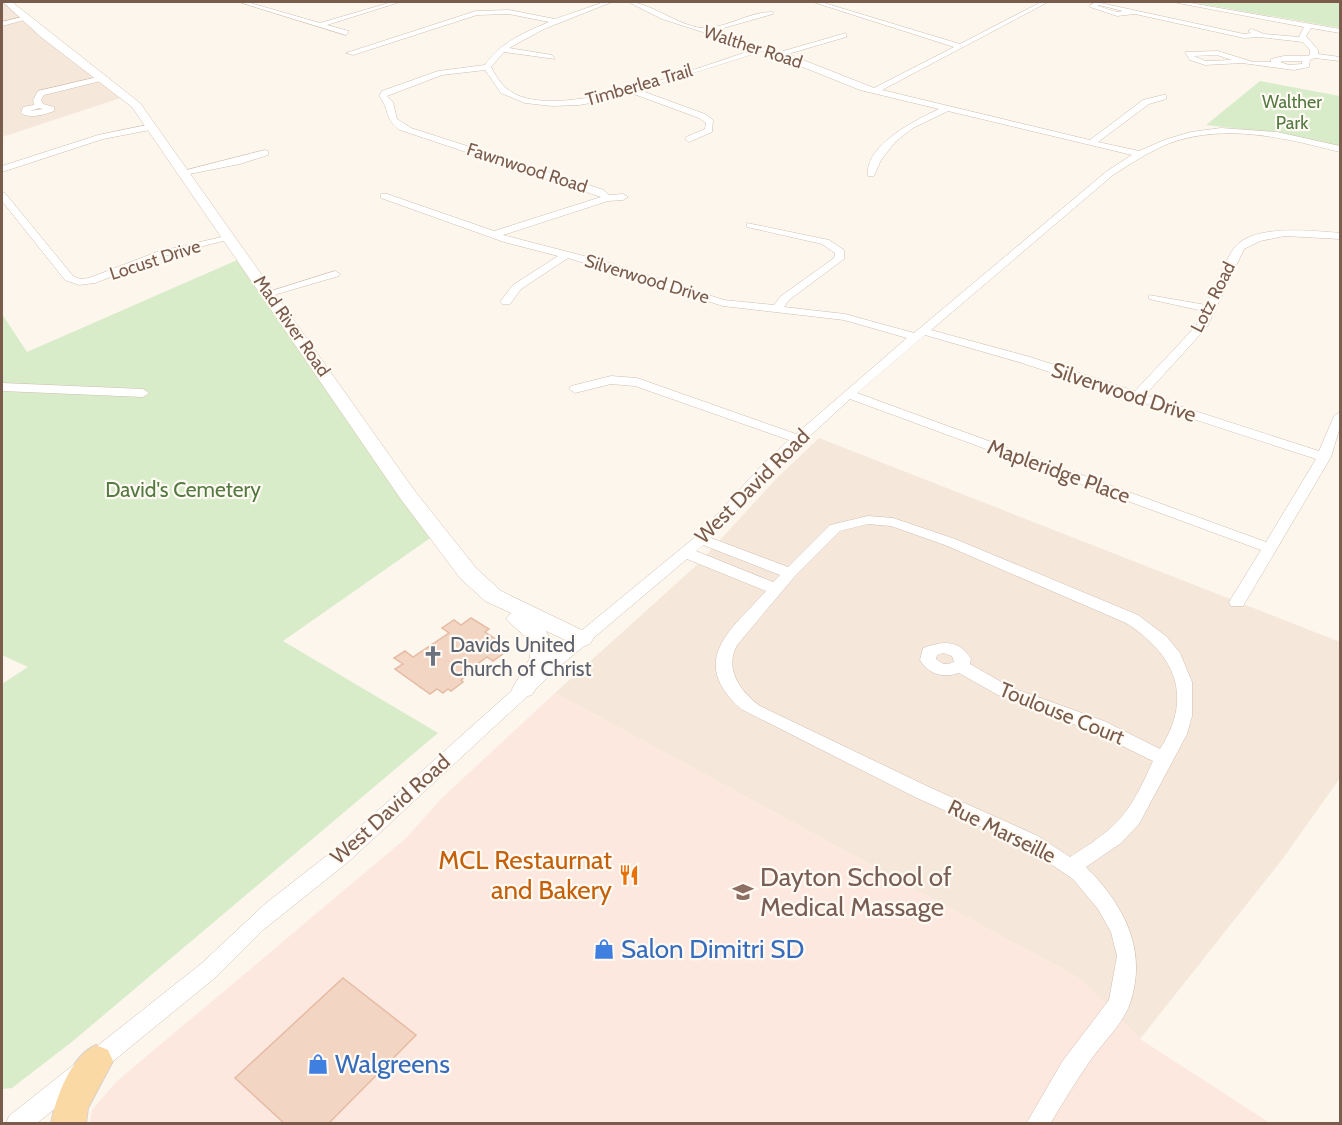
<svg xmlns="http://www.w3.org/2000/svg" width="1342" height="1125" font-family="Cabin,sans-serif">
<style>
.residential{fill:#f5e8da}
.commercial{fill:#fde8e0}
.green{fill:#d8ecc9}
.building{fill:#f3d5c3;stroke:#e6bba3;stroke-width:1.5}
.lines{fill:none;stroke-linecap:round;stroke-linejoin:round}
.street-casing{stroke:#d1beb0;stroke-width:1}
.secondary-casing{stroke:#d6c0b0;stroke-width:1}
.primary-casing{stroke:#dad1cd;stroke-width:2}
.street{fill:#fff;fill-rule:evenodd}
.secondary{fill:#fff;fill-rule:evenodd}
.primary{fill:#fbd9a5;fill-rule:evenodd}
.labels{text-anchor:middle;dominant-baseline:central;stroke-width:4.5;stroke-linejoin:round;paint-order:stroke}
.far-street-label{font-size:18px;fill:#7a5c4d;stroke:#fffaf3}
.far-park-label{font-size:18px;fill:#537a41;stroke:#fffaf3}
.street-label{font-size:21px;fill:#7a5c4d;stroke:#fffaf3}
.park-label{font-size:21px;fill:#537a41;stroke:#fffaf3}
.worship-label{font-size:21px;fill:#5b616d;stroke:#fffaf3;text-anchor:start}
.near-food-label{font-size:26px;fill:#c56008;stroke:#fffaf3;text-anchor:end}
.near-education-label{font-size:26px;fill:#785e54;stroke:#fffaf3;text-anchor:start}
.near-shop-label{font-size:26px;fill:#366cbe;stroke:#fffaf3;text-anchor:start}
</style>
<rect width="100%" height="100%" fill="#fdf6ec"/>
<g class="residential">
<path d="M2,2H7L90,70L127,96L2,137Z"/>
<path d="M819,438L1340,642V778L1281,861L1140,1039L1082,980L555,693L699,563L776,479Z"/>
</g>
<path class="commercial" d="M555,693L1082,980L1140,1039L1270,1123L90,1122L92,1110L116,1082L406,838L442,798Z"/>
<g class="green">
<path d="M1190,2H1340V28Z"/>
<path d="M1260,81L1340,96V147L1267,132L1206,125Z"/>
<path d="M244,257L436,534L283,641L438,733L73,1041L12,1088L2,1089V684L28,667L2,655V314L27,352Z"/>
</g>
<g class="building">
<path d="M471,618L489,629L485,632L506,646L499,650L504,653L493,661L487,657L465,673L468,675L461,680L463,682L451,691L448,689L443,693L437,689L430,694L395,669L403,664L394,658L405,651L413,657L449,633L442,628L454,620L461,625Z"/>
<path d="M343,978L416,1035L328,1124H285L235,1078Z"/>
</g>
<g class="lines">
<g class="street-casing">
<g id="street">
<path d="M239,2H247L320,23L392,2H400L327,25L349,31L346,35Z"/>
<path d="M604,2H612L544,29L509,48L552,55L555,59L504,52L491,67C497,78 503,88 515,94C566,120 701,66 756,49L662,19L628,2C651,2 682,29 706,28C729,27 751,11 773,12V14L713,31L780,52L846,33V37L788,54L874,88L954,47L813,2H821L960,44L1041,2H1048L882,90L1090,140L1143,100L1163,95H1166V99L1149,104L1098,142L1139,151L1164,140L1191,132L1221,128L1277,132L1340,146V152C1285,138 1226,123 1170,143C1150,151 1132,163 1113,175L931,330L1030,357L1135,391L1196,326L1203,311L1149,299V295L1206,305C1214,290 1226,257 1236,246C1255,224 1314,231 1340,233V239L1285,236L1260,241L1244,249L1207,327L1145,395L1319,451L1334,416L1340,412V427L1331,457L1243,606H1231L1229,602L1261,550L850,399L773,470L711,538L788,567L830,525L868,516L893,518L955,539L1138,615L1167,637L1180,653L1192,682V716L1187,734L1139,824L1121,843L1086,867C1124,905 1149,951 1129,1006C1122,1024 1104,1042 1092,1058C1077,1079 1064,1101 1050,1124H1026L1062,1062L1109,1000L1117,956L1111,932L1098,909L1073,879L1024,846L917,798L741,709C687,660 731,630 766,591L687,559L559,667L348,862L263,930L216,977L36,1124H6L9,1116L202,963L265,904L334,850L547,659L700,533L763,464L789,440L635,386L611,384L575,393L569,389L571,386L611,376L637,378L796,434L907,338L844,320L723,306L568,258L521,289L510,304H502L500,302L513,285L558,256L504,242L381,198V194H387L494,231L601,197L400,130C385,121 389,107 379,96L382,91L438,71L485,65C499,43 525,32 549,22L509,14L477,15L353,55L346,53L476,11L509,10L555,19ZM763,51L860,90L939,109C916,120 864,145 868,176H874L881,160L895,142L913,128L948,111L1132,155L1107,171L914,333L845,314L784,307L789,300L844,259V250L829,240L747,223V227L822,244L835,253L834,258L781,296L774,305L724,300L607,262L503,235L608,201L623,200L628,197L623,194L609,195L604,190L411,128L397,119L393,102L387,96L442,75L485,70L501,93L525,103L552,106L579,105L602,101L631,93L699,118L706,123L705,129L686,137L685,139L689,142L712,132L713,120L705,114L639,90ZM925,335L1022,363L1316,459L1266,542L857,393ZM868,524L891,526L945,545L1126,623C1175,654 1194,697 1160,749L1104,721L1010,687L970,664L971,659C959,639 943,641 923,648L920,660C929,675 943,678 959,673L998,695L1092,731L1153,761C1129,814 1121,825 1070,857L1038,836L931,788L760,706C740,691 724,669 737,645L795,576L840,531ZM703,545L780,575L773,582L696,551ZM943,653L952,656L954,662C946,665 943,665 936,659L937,655Z"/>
<path d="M1096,2L1244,34L1251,33L1248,31L1252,29L1264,34L1299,37L1304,27L1173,2H1185L1340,29V33L1311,28L1306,36L1318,50V54L1340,57V61L1315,58L1310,60L1309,67L1294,70L1242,63L1205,65L1190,60L1185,52L1218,51L1253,62H1271V59L1284,56H1307L1310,55V50L1303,42L1259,37L1244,38L1135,14L1117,16L1090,7V5ZM1098,6L1099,5L1123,11L1117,12ZM1217,55L1232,60L1205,61L1194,56ZM1284,61H1302V64L1289,65L1280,62Z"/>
<path d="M26,16L28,19L2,26V22Z"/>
<path d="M102,76L106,78L105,80L44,95L41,100L43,104L54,107V111C44,115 30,119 21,113L23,107L34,105L33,100L38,91ZM39,108L43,109L30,111Z"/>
<path d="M152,124L156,127L155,129L103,139L2,172V166L98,135Z"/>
<path d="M265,150L268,151V155L240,164L184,175L179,172Z"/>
<path d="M2,192L5,193L73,276L80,279L89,278L157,252L230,235L235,238L164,256L95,283L79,285L65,280L2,201Z"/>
<path d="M335,271L340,274L339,276L270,296L265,293Z"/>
<path d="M2,383L143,389L149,393L143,397L2,391Z"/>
</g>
</g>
<g class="secondary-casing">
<path id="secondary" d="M3,2H12L140,103L414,490L476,568L501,591L590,634L593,639L590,644L582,647L574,644L546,631L555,650L549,667L532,695L524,697L516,695L512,689L530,658V641L506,619L511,613L485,601L460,578L400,498L132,107L41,37Z"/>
</g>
<g class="primary-casing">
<path id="primary" d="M96,1045L108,1050L113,1061L88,1108L86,1124H51C55,1098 72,1055 96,1045Z"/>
</g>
<use href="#street" class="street"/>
<use href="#secondary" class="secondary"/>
<use href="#primary" class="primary"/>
</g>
<defs>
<g id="church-bare" transform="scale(1.62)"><path d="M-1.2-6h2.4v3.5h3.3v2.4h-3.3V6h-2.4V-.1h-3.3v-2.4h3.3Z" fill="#6b7280" stroke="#fffaf3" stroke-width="2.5" paint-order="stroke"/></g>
<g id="restaurant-bare" transform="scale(1.62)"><path d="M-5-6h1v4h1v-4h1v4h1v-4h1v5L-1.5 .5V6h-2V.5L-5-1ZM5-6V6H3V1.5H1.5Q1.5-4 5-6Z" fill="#e8710a" stroke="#fffaf3" stroke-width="2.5" paint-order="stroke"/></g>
<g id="school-bare" transform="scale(1.62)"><path d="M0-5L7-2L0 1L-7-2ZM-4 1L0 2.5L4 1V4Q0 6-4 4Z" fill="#8d6e63" stroke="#fffaf3" stroke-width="2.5" paint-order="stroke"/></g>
<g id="shop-bare" transform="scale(1.62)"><path d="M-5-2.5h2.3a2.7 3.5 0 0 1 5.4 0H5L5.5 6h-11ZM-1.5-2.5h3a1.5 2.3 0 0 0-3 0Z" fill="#3f7fe0" stroke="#fffaf3" stroke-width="2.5" paint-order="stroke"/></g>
</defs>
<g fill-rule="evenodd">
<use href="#church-bare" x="433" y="656"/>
<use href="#restaurant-bare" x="629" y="875"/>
<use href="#school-bare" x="743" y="892"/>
<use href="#shop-bare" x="604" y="949"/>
<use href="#shop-bare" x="318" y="1064"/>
</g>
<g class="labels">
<g class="far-street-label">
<text transform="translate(753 47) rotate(18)">Walther Road</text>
<text transform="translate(639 85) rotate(-16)">Timberlea Trail</text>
<text transform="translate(527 168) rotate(18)">Fawnwood Road</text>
<text transform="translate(155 260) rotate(-18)">Locust Drive</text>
<text transform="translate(647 279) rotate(17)">Silverwood Drive</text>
<text transform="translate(1213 297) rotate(-63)">Lotz Road</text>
<text transform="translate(292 326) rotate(55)">Mad River Road</text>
</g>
<g class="far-park-label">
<text x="1292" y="102">Walther<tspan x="1292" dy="21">Park</tspan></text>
</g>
<g class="street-label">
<text transform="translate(1124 392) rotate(18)">Silverwood Drive</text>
<text transform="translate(1059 471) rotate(20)">Mapleridge Place</text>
<text transform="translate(752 486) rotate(-45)">West David Road</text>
<text transform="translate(1062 713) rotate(22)">Toulouse Court</text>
<text transform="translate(390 809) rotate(-42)">West David Road</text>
<text transform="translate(1002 831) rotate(26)">Rue Marseille</text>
</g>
<g class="park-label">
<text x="183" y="489">David's Cemetery</text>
</g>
<g class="worship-label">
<text x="450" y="644">Davids United<tspan x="450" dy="24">Church of Christ</tspan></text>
</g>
<g class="near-food-label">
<text x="612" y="860">MCL Restaurnat<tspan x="612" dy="30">and Bakery</tspan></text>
</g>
<g class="near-education-label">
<text x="760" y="877">Dayton School of<tspan x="760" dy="30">Medical Massage</tspan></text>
</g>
<g class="near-shop-label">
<text x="621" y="949">Salon Dimitri SD</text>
<text x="335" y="1064">Walgreens</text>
</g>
</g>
<rect width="1342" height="1125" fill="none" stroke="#7a5c4d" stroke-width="6"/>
</svg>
